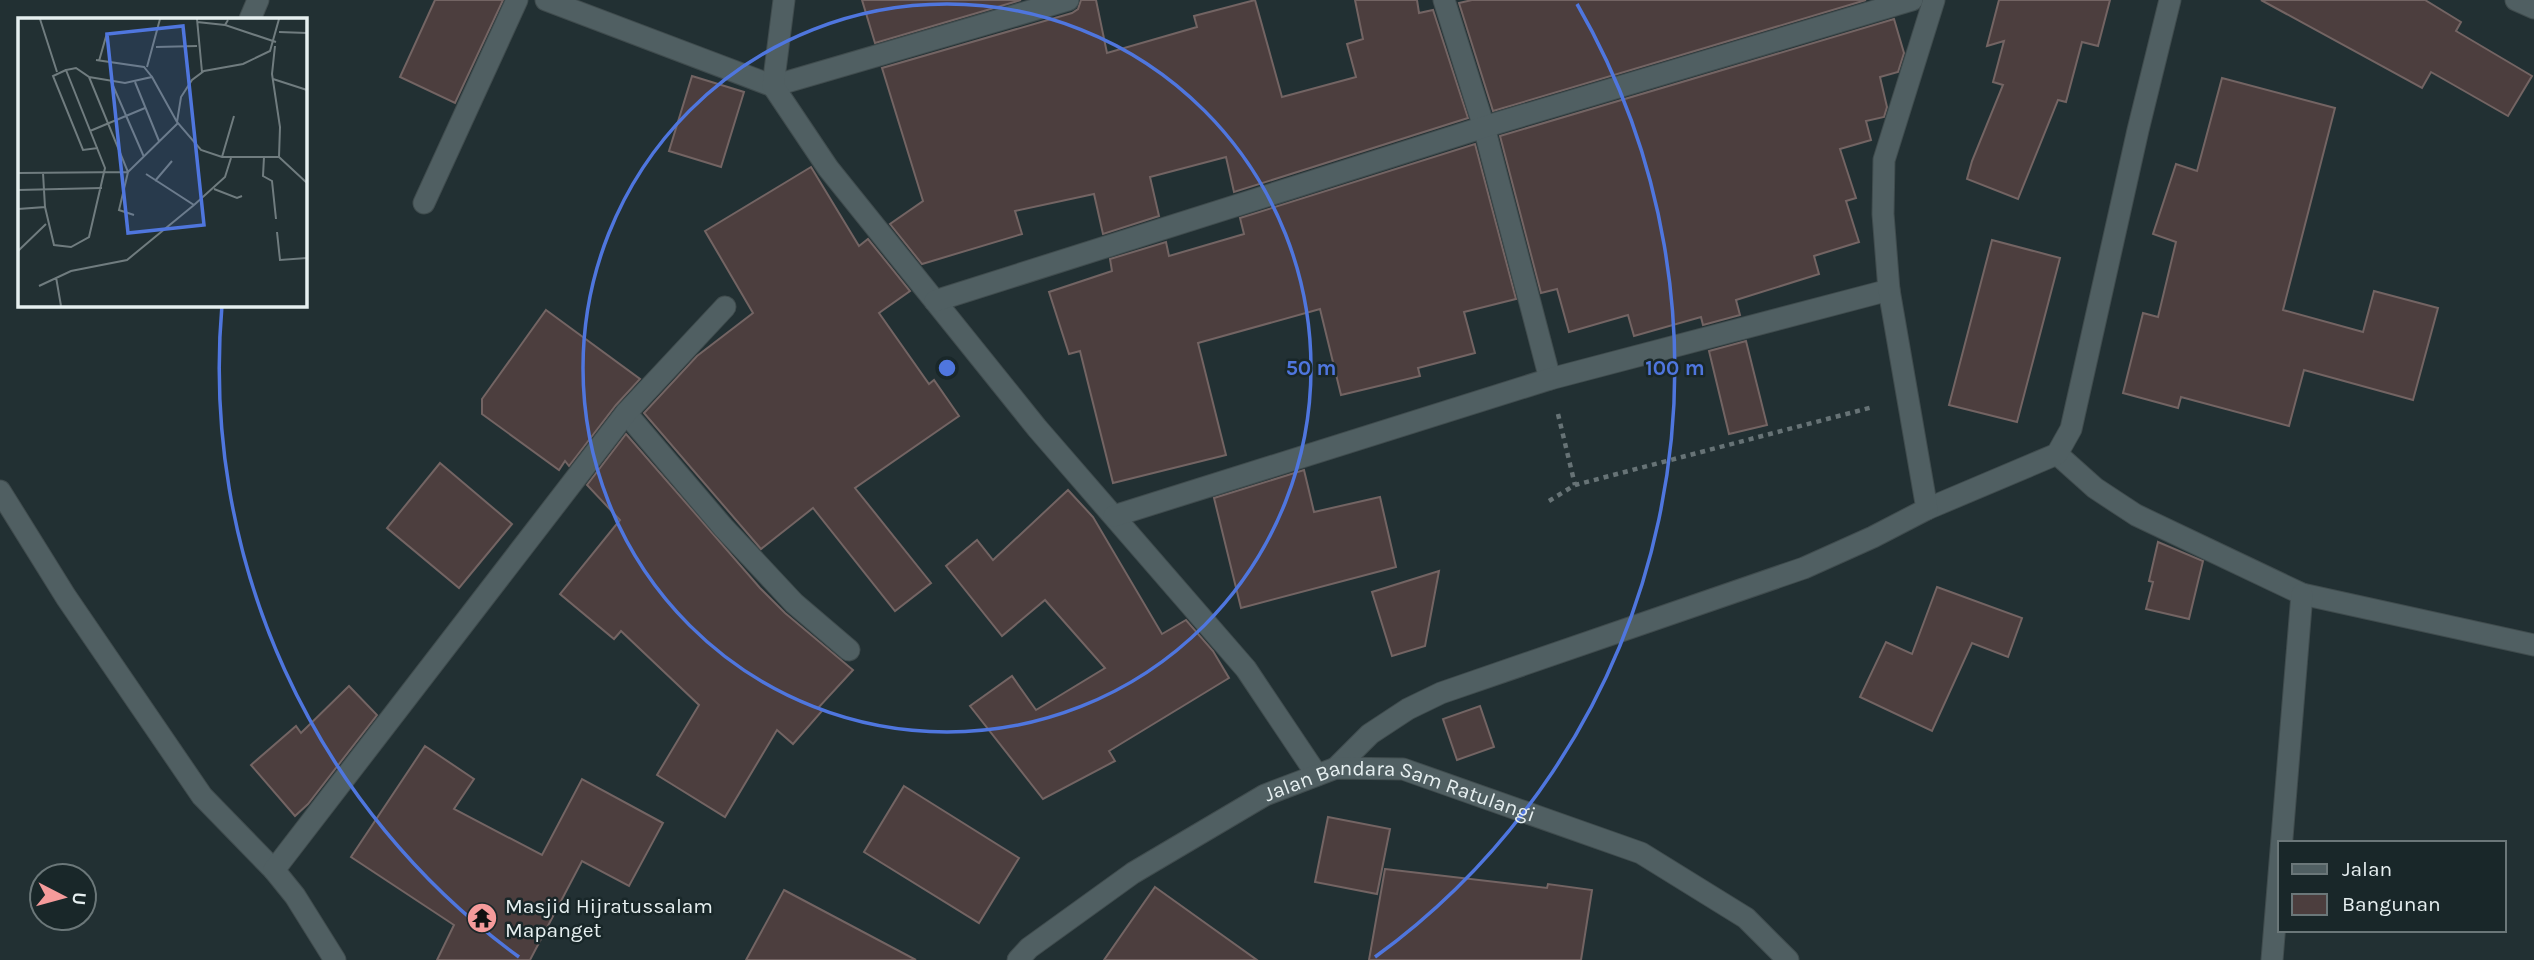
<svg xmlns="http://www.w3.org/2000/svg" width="2534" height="960" font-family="Karla,sans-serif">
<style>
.building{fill:#4c3e3e;stroke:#736463;stroke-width:2}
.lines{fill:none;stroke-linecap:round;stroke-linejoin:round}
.minor-casing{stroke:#404c4e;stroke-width:23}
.path{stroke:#677376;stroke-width:4.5;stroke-dasharray:5 5;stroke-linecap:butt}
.minor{stroke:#505f62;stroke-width:21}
.ring{fill:none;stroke:#4f76de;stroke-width:3.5}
.labels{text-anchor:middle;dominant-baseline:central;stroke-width:5;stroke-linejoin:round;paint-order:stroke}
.street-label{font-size:21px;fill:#e6eff0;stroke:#192729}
.poi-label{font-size:21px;fill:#e6eff0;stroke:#192729;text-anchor:start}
.inset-road{fill:none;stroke:#707c7f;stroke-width:2}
.view{fill:#4f76de;fill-opacity:0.15;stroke:#4f76de;stroke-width:3.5}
.inset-edge{fill:none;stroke:#e6eff0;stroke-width:3.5}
.centre{fill:#4f76de;stroke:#192729;stroke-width:3.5}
.ring-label{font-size:21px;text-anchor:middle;font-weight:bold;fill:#4f76de;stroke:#192729;stroke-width:5;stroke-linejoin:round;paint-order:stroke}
</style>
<rect width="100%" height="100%" fill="#223033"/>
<g class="building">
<path d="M435,0H503L455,103L400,77Z"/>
<path d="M862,0H1021L875,43Z"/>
<path d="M1081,0H1096L1107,53L1197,27L1194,16L1255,0L1282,97L1356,77L1347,44L1363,39L1355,0H1417L1419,13L1433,10L1468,118L1234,192L1226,157L1150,177L1159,216L1103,234L1094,194L1015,211L1022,234L922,264L890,224L923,201L882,68L1072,13L1078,9Z"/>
<path d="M1472,0H1866L1493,111L1459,3Z"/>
<path d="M1999,0H2110L2098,46L2082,42L2066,102L2058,100L2018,199L1967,179L1972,161L2003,85L1993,82L2004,41L1987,46Z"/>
<path d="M2261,0H2425L2461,22L2456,31L2532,76L2508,116L2431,72L2422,88Z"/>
<path d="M1894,19L1904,53L1898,72L1880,77L1887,107L1884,117L1866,121L1871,140L1840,149L1856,198L1846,201L1859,242L1814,256L1819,274L1736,300L1740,315L1703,325L1701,317L1634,336L1628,315L1569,332L1557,289L1541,293L1500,136Z"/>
<path d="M692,76L744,92L721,167L669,151Z"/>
<path d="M2222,78L2335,108L2283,310L2363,332L2374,291L2438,308L2413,400L2304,370L2289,426L2181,397L2178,408L2123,393L2143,313L2158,317L2176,242L2153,234L2176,164L2197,171Z"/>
<path d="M1475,144L1516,299L1464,312L1475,353L1418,368L1420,376L1341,395L1320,309L1198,343L1226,455L1113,483L1080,351L1069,354L1049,292L1112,271L1110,259L1166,242L1169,256L1244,234L1240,218Z"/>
<path d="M811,167L859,246L868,239L910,291L879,313L929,384L934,380L959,416L855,488L931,583L895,611L813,508L761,549L644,413L697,356L753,313L705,231Z"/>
<path d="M1992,240L2060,258L2017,422L1949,405Z"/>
<path d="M546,310L640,379L616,405L569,466L565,461L559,470L482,414V399Z"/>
<path d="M1746,341L1767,425L1729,434L1709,351Z"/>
<path d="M626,434L760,588L785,613L853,670L818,708L822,711L793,744L777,730L725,817L657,775L699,705L621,631L614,639L560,594L620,520L587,485Z"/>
<path d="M440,463L512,524L459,588L387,528Z"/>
<path d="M1304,470L1314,512L1380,497L1396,567L1241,608L1214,498Z"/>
<path d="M1068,490L1093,517L1162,634L1186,620L1213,651L1229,678L1109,751L1115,761L1043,799L970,706L1012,676L1036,710L1105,668L1045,600L1002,636L946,566L977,540L993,560Z"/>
<path d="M2158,542L2203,561L2189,619L2146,609L2153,582L2149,581Z"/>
<path d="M1439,571L1425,646L1392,656L1372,592Z"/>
<path d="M1937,587L2022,618L2008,657L1972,643L1932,731L1860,697L1886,642L1912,654Z"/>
<path d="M349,686L377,715L308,804L295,816L251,765L296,726L301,733Z"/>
<path d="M1480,706L1494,747L1457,760L1443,719Z"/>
<path d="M425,746L474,779L454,809L542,855L582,779L663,823L629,886L582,861L530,960H437L454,925L351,857Z"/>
<path d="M904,786L1019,858L979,923L864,852Z"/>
<path d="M1328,817L1390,829L1377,894L1315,882Z"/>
<path d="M1385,869L1547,888L1548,884L1592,890L1581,960H1369Z"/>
<path d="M1155,887L1257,960H1104Z"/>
<path d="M784,890L916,960H746Z"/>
</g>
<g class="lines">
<g class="minor-casing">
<g id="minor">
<path d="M546,0L773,86L1068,0"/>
<path d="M784,0L773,86L828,168L1037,428L1246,669L1317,775"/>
<path d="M1444,0L1484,127L1550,379"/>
<path d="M2516,0L2534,8"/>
<path d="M250,19L258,0"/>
<path d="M424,203L517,0"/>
<path d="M935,301L1484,127L1912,0"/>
<path d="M626,413L723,527L794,603L849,650"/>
<path d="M2057,454L2095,488L2136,515L2302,594L2534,645"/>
<path d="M0,491L66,597L202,796L274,870"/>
<path d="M1927,509L2057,454L2071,429L2138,130L2170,0"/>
<path d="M1114,516L1550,379L1889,290"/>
<path d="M1336,768L1370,734L1408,709L1441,693L1804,568L1873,537L1927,509L1889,290L1883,214L1884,160L1934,0"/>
<path d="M335,960L295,896L274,870L626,413L725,307"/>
<path id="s1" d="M1018,960L1029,948L1133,873L1265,795L1336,768L1403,769L1641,853L1746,918L1788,960"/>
<path d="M2272,960L2302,594"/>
</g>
</g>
<g class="path">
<path d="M1558,414L1575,485"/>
<path d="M1549,501L1575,485L1873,407"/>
</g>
<use href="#minor" class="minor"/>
</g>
<g class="ring">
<circle cx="947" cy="368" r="364"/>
<path d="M519 957A728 728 0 0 1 222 305M1577 4A728 728 0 0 1 1375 957"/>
</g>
<defs>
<g id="temple-disc" transform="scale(1.575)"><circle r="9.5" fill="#f59b9b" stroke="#192729"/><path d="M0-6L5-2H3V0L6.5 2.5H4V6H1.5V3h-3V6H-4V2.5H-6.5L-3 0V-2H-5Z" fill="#111"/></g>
</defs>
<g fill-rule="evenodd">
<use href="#temple-disc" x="482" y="918"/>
</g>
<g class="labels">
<g class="street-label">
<text stroke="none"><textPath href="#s1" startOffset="439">Jalan Bandara Sam Ratulangi</textPath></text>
</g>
<g class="poi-label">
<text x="505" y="906">Masjid Hijratussalam<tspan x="505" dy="24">Mapanget</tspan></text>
</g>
</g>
<g transform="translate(18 18)">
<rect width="289" height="289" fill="#223033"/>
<path class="inset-road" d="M22,1L39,54M179,1L184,54M261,1L252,33L225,46L186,53L174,62L163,79L159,104L183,132L204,139H261L289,165M210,2L207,7L258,24M179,4L207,7M261,14L289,15M257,28L254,56L262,109L261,139M138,29L179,28M78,42L126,49L134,59M81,43L89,15M129,49L142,1M48,52L35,58L65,132L80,130M71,59L107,65L134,59L159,104M255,61L289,72M93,63L126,139M117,64L141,123M72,113L127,90M204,139L216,98M246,139L245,158L254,163L258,201M0,155L110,154L160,105M128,156L176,187L207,159L213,140M137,163L154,143M196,171L219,180L224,178M0,172L84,170M27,189L36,227L53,229L71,219L87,150L48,52L58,50L71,59L110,154L101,192L116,197M0,191L27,189L25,155M259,214L262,242L289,240M0,233L28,206M38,259L43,288M21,268L53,253L109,242L176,187"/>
<path class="view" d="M165,8L186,207L110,215L89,16Z"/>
<rect width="289" height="289" class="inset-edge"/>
</g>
<circle cx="947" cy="368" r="10" class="centre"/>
<g class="ring-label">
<text x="1311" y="375">50 m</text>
<text x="1675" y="375">100 m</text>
</g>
<rect x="2278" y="841" width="228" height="91" fill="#192729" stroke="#6b7779" stroke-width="2"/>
<rect x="2292" y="864" width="35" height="10" fill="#505f62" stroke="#6b7779" stroke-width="2"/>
<text x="2342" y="876" font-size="21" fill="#e6eff0">Jalan</text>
<rect x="2292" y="894" width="35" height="21" fill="#4c3e3e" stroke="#6b7779" stroke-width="2"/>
<text x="2342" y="911" font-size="21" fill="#e6eff0">Bangunan</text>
<g transform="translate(63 897) rotate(96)"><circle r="33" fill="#192729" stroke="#6b7779" stroke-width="2"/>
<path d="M0-5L12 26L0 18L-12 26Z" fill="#f59b9b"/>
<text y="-10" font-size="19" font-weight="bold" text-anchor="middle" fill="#e6eff0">U</text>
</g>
</svg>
